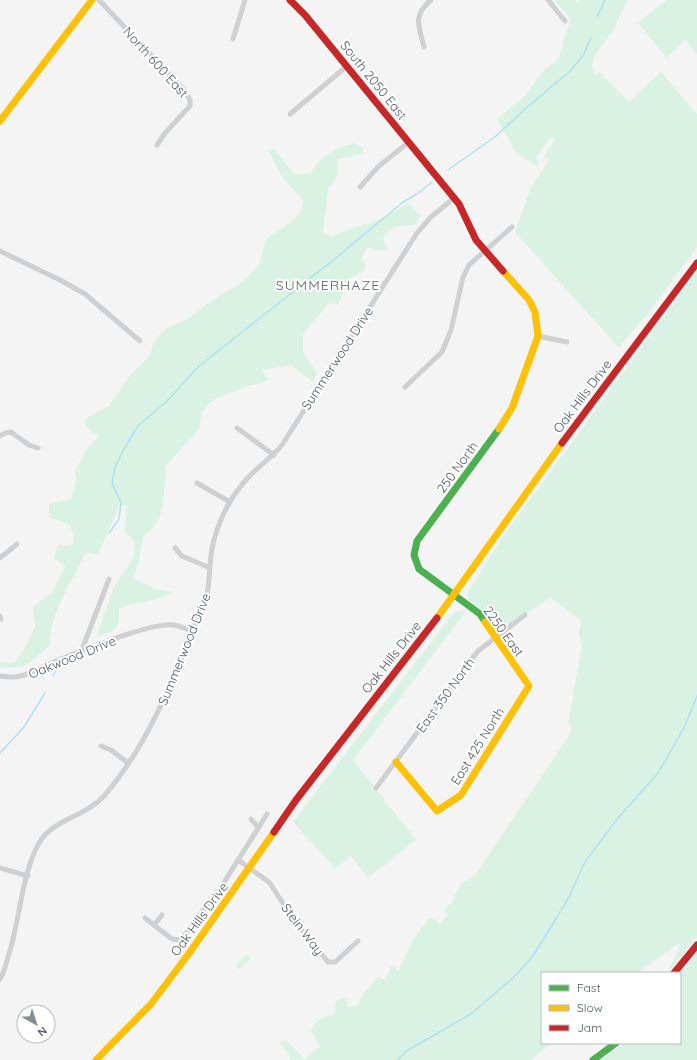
<svg xmlns="http://www.w3.org/2000/svg" width="697" height="1060" font-family="Quicksand,sans-serif">
<style>
.green{fill:#d9f2e3}
.lines{fill:none;stroke-linecap:round;stroke-linejoin:round}
.stream{stroke:#aee2f0;stroke-width:1.5}
.street{stroke:#ced0d2;stroke-width:5}
.fast{stroke:#4caf50;stroke-width:7}
.slow{stroke:#ffc107;stroke-width:7}
.jam{stroke:#c62828;stroke-width:7}
.labels{text-anchor:middle;dominant-baseline:central;stroke-width:4;stroke-linejoin:round;paint-order:stroke}
.street-label{font-size:13px;fill:#4a5661;stroke:#fff}
.neighbourhood-label{font-size:14px;letter-spacing:1px;fill:#5f6368;stroke:#fff}
</style>
<rect width="100%" height="100%" fill="#f4f4f4"/>
<g class="green">
<path d="M555,0H575L577,3L579,0H628L618,19L615,27L594,57L592,67L594,75L600,72L629,102L661,72L697,114V247L644,319L643,318L619,348L515,232L531,187L549,160L544,157L555,139L551,137L535,159L539,162L537,167L514,150L497,119L524,97L544,70L557,60L562,49L564,37L571,20Z"/>
<path d="M666,0H697V54L685,40L667,58L638,23Z"/>
<path d="M353,143L364,149L362,154L338,159L337,176L328,189L323,232L332,237C348,228 359,227 376,221C386,217 397,210 406,204L410,205L421,216L414,225L395,226L383,237L387,250H376L367,247L361,259L366,266C362,274 359,275 351,277C345,287 343,295 338,305L329,303L303,334V352L317,373L313,382L291,365L261,370L268,379L264,383L255,384L223,395L213,400L202,412L199,429L166,466L163,505L159,519L152,529L143,536L138,565L133,578L156,589L174,592C157,601 137,602 119,608V620L116,629L96,638L114,587L134,557L135,541L124,531L127,505H120L98,554L85,553C73,582 49,613 50,645L36,658L22,667L0,668V662L14,663L25,648L35,627L33,607L52,592L65,567L54,558L58,545L69,546L73,543V534L70,525L49,517V504L71,499L76,482L75,471L87,449L99,436L86,426L85,419L109,406L129,377L151,354L153,343L161,333L169,327L186,320L218,296L243,282L259,265L266,239C279,228 304,220 303,200L282,177L269,151L273,148L295,175L312,172C319,156 337,148 353,143Z"/>
<path d="M697,272V937L668,973L681,942L637,973H542V1043H552L531,1060H290V1056L279,1042L286,1040L305,1059L320,1046L311,1030L318,1020L334,1014L336,1001L346,997L348,1007L357,1006L365,992L378,977L385,980L392,965L398,971L413,940L430,917L440,924L447,915L444,911L451,903L461,883L474,877L570,734L572,726L568,723L582,646L579,636L581,620L550,598L501,630L496,628L486,613L468,599V592L502,538Z"/>
<path d="M455,611H466L353,760L416,840L368,878L351,856L335,868L293,822Z"/>
<path d="M247,954L251,959L239,969L235,964Z"/>
<path d="M697,954V1060H600L625,1043H680V976Z"/>
</g>
<g class="lines">
<g class="stream">
<path d="M597,17L605,0"/>
<path d="M448,170L496,136L524,110L569,72L583,56L591,38"/>
<path d="M109,533L119,519L121,503L112,483L115,467L124,449L138,426L167,401L199,366L331,262L403,202L417,194L432,182"/>
<path d="M53,676L55,672"/>
<path d="M0,753L24,727L45,693"/>
<path d="M397,1060L408,1050L471,1014L513,978L533,956L568,899L585,862L618,818L658,773L684,728L697,696"/>
</g>
<g class="street">
<path d="M99,0L184,90L190,100V106L165,133L157,145"/>
<path d="M548,0L565,21"/>
<path d="M233,39L245,0"/>
<path d="M424,47C419,26 412,16 431,0"/>
<path d="M290,114L347,66"/>
<path d="M360,187L379,166L409,142"/>
<path d="M0,251L60,280L85,294L140,341"/>
<path d="M538,336L567,342"/>
<path d="M405,387L442,352L451,330L463,277L469,265L512,227"/>
<path d="M237,428L274,455"/>
<path d="M0,436L5,433L11,432L29,445L38,448"/>
<path d="M197,483L230,502"/>
<path d="M175,548L182,556L210,568"/>
<path d="M0,558L17,544"/>
<path d="M0,616L1,619"/>
<path d="M81,652L109,579"/>
<path d="M0,676C22,680 30,672 49,664C72,654 153,621 174,625C180,626 186,629 192,631"/>
<path d="M101,746L111,750L128,763"/>
<path d="M376,788L478,651L525,615"/>
<path d="M251,819L258,827"/>
<path d="M238,860L269,882L294,920L328,962H335L358,941"/>
<path d="M0,868L28,876"/>
<path d="M145,918L172,939L178,940L184,936L223,884L267,814"/>
<path d="M154,925L162,915"/>
<path d="M0,979C4,973 6,964 8,957C20,922 21,875 39,843C54,818 85,817 104,796C154,738 178,665 207,595C210,580 209,565 212,549C216,527 227,503 241,486C252,470 270,460 282,445L417,233L431,217L454,198"/>
</g>
<g class="fast">
<path d="M485,622L480,614L419,569L414,555L417,541L499,429"/>
<path d="M593,1060L616,1043"/>
</g>
<g class="slow">
<path d="M0,121L92,0"/>
<path d="M499,429L512,408L538,336L535,312L529,300L503,271"/>
<path d="M437,618L562,443"/>
<path d="M396,762L437,811L461,795L529,686L485,622"/>
<path d="M96,1060L151,1004L190,952L274,832"/>
</g>
<g class="jam">
<path d="M290,0L305,15L459,204L476,240L503,271"/>
<path d="M562,443L697,263"/>
<path d="M274,832L296,800L437,618"/>
<path d="M674,973L697,945"/>
</g>
</g>
<g class="labels">
<g class="street-label">
<text transform="translate(156 62) rotate(48)">North 600 East</text>
<text transform="translate(374 80) rotate(51)">South 2050 East</text>
<text transform="translate(337 358) rotate(-57)">Summerwood Drive</text>
<text transform="translate(582 396) rotate(-53)">Oak Hills Drive</text>
<text transform="translate(457 467) rotate(-54)">250 North</text>
<text transform="translate(504 631) rotate(54)">2250 East</text>
<text transform="translate(184 649) rotate(-68)">Summerwood Drive</text>
<text transform="translate(72 657) rotate(-22)">Oakwood Drive</text>
<text transform="translate(391 657) rotate(-52)">Oak Hills Drive</text>
<text transform="translate(445 695) rotate(-54)">East 350 North</text>
<text transform="translate(477 746) rotate(-58)">East 425 North</text>
<text transform="translate(199 919) rotate(-54)">Oak Hills Drive</text>
<text transform="translate(303 929) rotate(53)">Stein Way</text>
</g>
<g class="neighbourhood-label">
<text x="328" y="285">SUMMERHAZE</text>
</g>
</g>
<rect x="541" y="972" width="140" height="72" fill="#ffffff" stroke="#b7bbc0"/>
<rect x="549" y="985" width="20" height="6" fill="#4caf50" stroke="#b7bbc0"/>
<text x="577" y="992" font-size="12" fill="#4a5661">Fast</text>
<rect x="549" y="1005" width="20" height="6" fill="#ffc107" stroke="#b7bbc0"/>
<text x="577" y="1012" font-size="12" fill="#4a5661">Slow</text>
<rect x="549" y="1025" width="20" height="6" fill="#c62828" stroke="#b7bbc0"/>
<text x="577" y="1032" font-size="12" fill="#4a5661">Jam</text>
<g transform="translate(36 1024) rotate(141)"><circle r="19" fill="#ffffff" stroke="#b7bbc0"/>
<path d="M0-3L7 15L0 10L-7 15Z" fill="#868d94"/>
<text y="-6" font-size="11" font-weight="bold" text-anchor="middle" fill="#4a5661">N</text>
</g>
</svg>
